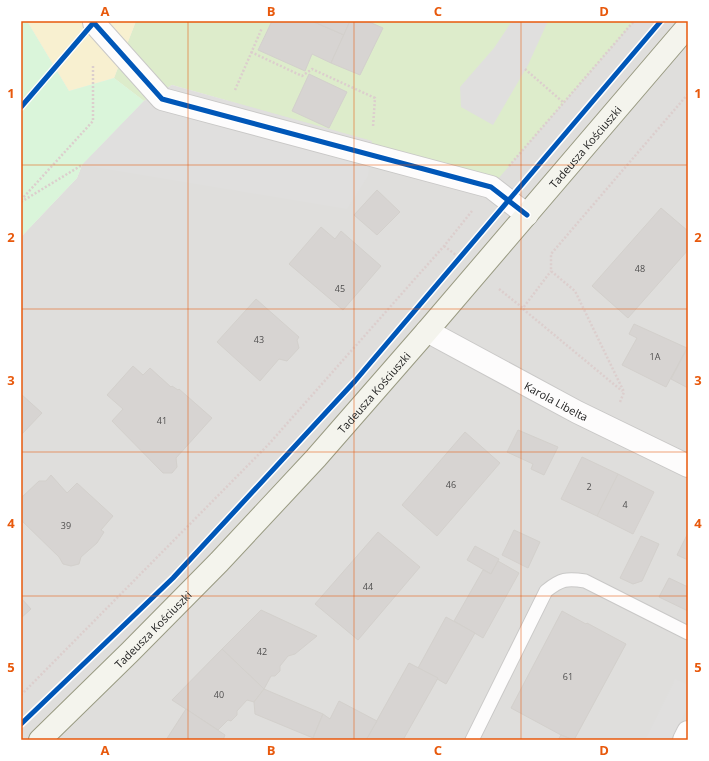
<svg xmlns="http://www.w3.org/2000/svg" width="709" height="761" font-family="'Open Sans',sans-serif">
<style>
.residential{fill:#dfdedc}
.grass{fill:#ddeccb}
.sand{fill:#f8f0d0}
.park{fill:#daf5da}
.parking{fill:#e0dfde}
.building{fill:#d7d4d2;stroke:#d3d0cc}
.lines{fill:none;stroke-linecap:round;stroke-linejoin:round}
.service-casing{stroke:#c9c8c7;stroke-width:15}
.minor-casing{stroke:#c9c8c7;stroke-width:24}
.tertiary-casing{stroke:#c9c8c7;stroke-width:24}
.secondary-casing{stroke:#999a82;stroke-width:24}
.path{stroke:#dccecd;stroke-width:2.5;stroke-dasharray:2 2;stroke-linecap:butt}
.service{stroke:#fdfcfc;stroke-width:13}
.minor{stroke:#fdfcfc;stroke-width:22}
.tertiary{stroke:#fdfcfc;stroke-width:22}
.secondary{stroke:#f4f4ed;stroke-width:22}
.cycleway-casing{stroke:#fff;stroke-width:8}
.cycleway{stroke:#0057b8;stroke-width:5}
.grid{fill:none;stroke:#e8590c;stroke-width:1;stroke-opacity:0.55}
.labels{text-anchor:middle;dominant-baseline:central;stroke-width:4;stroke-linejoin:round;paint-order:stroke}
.number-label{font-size:9px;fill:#4f4e4e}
.street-label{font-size:11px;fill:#222;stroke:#fff}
.neatline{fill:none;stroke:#e8590c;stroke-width:1.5}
.grid-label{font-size:13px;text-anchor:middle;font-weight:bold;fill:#e8590c}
</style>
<rect width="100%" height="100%" fill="#f0eeeb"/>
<path class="residential" d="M272,21H688V740H21V237L77,178L82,165L144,101H230L236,103Z"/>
<path class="grass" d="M136,21H272L258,49L305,71L312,54L360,75L383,28L373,24L374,21H634L491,187L370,155L371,141L172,85L144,101L114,78Z"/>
<path class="sand" d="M27,21H136L114,78L69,91Z"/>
<path class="park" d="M21,21H27L69,91L114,78L144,101L82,165L77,178L21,237Z"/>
<g class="parking">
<path d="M512,21H548L528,65L493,125L461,107L460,87L494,48Z"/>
<path d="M172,85L372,141L368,176L347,209L82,165L144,101Z"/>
<path d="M675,679L688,685V707L672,740H645Z"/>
</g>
<g class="building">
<path d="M272,21H312L344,35L331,63L312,54L305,71L258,50Z"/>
<path d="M312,21H350L344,35Z"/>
<path d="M350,21H367L383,28L360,75L331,63Z"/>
<path d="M309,74L347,92L329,128L292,111Z"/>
<path d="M377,190L400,212L377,235L354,215Z"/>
<path d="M661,208L688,231V250L628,318L592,286Z"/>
<path d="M321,227L335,239L341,231L381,266L343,310L289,264Z"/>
<path d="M256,299L299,337L297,340L299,348L287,361L279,359L260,381L217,342Z"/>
<path d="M634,324L687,348L666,387L622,365L637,338L629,334Z"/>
<path d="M688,347V388L671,379Z"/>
<path d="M133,366L143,375L150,368L171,387L172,386L178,390L179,389L212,418L176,458L177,467L172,473H163L112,421L123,409L107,395Z"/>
<path d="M21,394L42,413L21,435Z"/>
<path d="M518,430L558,447L544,475L531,469L533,464L507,452Z"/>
<path d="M465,432L500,463L437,536L402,505Z"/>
<path d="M582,457L618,474L597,516L561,499Z"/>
<path d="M618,474L654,492L633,534L597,516Z"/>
<path d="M51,475L67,493L77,483L113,516L101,530L104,532L97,543L81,557L79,564L71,566L63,564L59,557L21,520V498L39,481H46Z"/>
<path d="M514,530L540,542L528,568L502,555Z"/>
<path d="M378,532L420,567L358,640L315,604Z"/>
<path d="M688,533V560L677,555Z"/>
<path d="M641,536L659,544L642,581L633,584L620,578Z"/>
<path d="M475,546L499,559L491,574L467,560Z"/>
<path d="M498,561L519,573L483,638L454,621L483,570L491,574Z"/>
<path d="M669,578L688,587V611L659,597Z"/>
<path d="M21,598L31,609L21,618Z"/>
<path d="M261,610L317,636L295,654L288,656L280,666V671L275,676H271L264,689L222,649Z"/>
<path d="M562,611L586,624L587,623L626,644L574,740L561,735L511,708Z"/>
<path d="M446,617L475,633L446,684L418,668Z"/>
<path d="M222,649L264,689L254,702L247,700L237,711V715L231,721L228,720L218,730L172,700Z"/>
<path d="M409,663L438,678L403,740H366Z"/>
<path d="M264,689L323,714L313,738L255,714L254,702Z"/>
<path d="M339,701L377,721L366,740H316L313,738L323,714L330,719Z"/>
<path d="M186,709L225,735L223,740H166Z"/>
<path d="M561,735L573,740H558Z"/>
</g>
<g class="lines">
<g class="service-casing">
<path id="service" d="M472,740L546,591C561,579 567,578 585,581L688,633"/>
</g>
<g class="minor-casing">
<path id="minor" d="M94,23L162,99L491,187L527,215"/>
</g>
<g class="tertiary-casing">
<g id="tertiary">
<path id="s1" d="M427,331L577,412L688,466"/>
<path d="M684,740L688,732"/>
</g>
</g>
<g class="secondary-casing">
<g id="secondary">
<path id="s2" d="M40,740L130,652L219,562L316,458L427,331L688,26"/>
</g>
</g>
<g class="path">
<path d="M251,52L302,76L312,69L375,98L373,127"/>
<path d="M525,69L564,103"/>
<path d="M235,90L262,28"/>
<path d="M21,107L76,44"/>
<path d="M509,166L634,21"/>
<path d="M21,200L93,121V65"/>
<path d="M21,202L82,165"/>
<path d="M444,246L456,255"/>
<path d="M499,289L523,308L551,271"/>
<path d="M523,309L622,391"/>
<path d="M620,402L624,392L575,291L551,271V254L688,94"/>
<path d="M21,695L268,445L444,246L472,211"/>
</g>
<use href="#service" class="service"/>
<use href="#minor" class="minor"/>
<use href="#tertiary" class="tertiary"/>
<use href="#secondary" class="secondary"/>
<g class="cycleway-casing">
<g id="cycleway">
<path d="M94,23L162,99L491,187L527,215"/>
<path d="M21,107L95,21"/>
<path d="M21,724L173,578L355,381L661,21"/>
</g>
</g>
<use href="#cycleway" class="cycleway"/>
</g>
<path class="grid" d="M188,21V740M354,21V740M521,21V740M21,165H688M21,309H688M21,452H688M21,596H688"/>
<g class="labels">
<g class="number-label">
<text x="640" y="268">48</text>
<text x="340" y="288">45</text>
<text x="259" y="339">43</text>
<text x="655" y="356">1A</text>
<text x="162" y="420">41</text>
<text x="451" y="484">46</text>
<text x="589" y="486">2</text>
<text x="625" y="504">4</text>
<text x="66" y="525">39</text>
<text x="368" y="586">44</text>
<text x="262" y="651">42</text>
<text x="568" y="676">61</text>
<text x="219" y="694">40</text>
</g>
<g class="street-label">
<text stroke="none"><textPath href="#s2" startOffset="806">Tadeusza Kościuszki</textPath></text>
<text stroke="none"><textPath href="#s2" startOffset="482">Tadeusza Kościuszki</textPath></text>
<text stroke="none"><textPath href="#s1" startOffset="147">Karola Libelta</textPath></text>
<text stroke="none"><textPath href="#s2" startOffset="158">Tadeusza Kościuszki</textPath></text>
</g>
</g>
<rect width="709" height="761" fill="none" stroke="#ffffff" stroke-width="44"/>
<rect x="22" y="22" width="665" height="717" class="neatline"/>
<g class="grid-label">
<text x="105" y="16">A</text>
<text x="271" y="16">B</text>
<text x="438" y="16">C</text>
<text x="604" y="16">D</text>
<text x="11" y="98">1</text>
<text x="698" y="98">1</text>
<text x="11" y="242">2</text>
<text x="698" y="242">2</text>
<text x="11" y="385">3</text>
<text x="698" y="385">3</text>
<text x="11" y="528">4</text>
<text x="698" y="528">4</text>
<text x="11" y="672">5</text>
<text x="698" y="672">5</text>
<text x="105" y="755">A</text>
<text x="271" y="755">B</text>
<text x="438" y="755">C</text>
<text x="604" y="755">D</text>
</g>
</svg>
